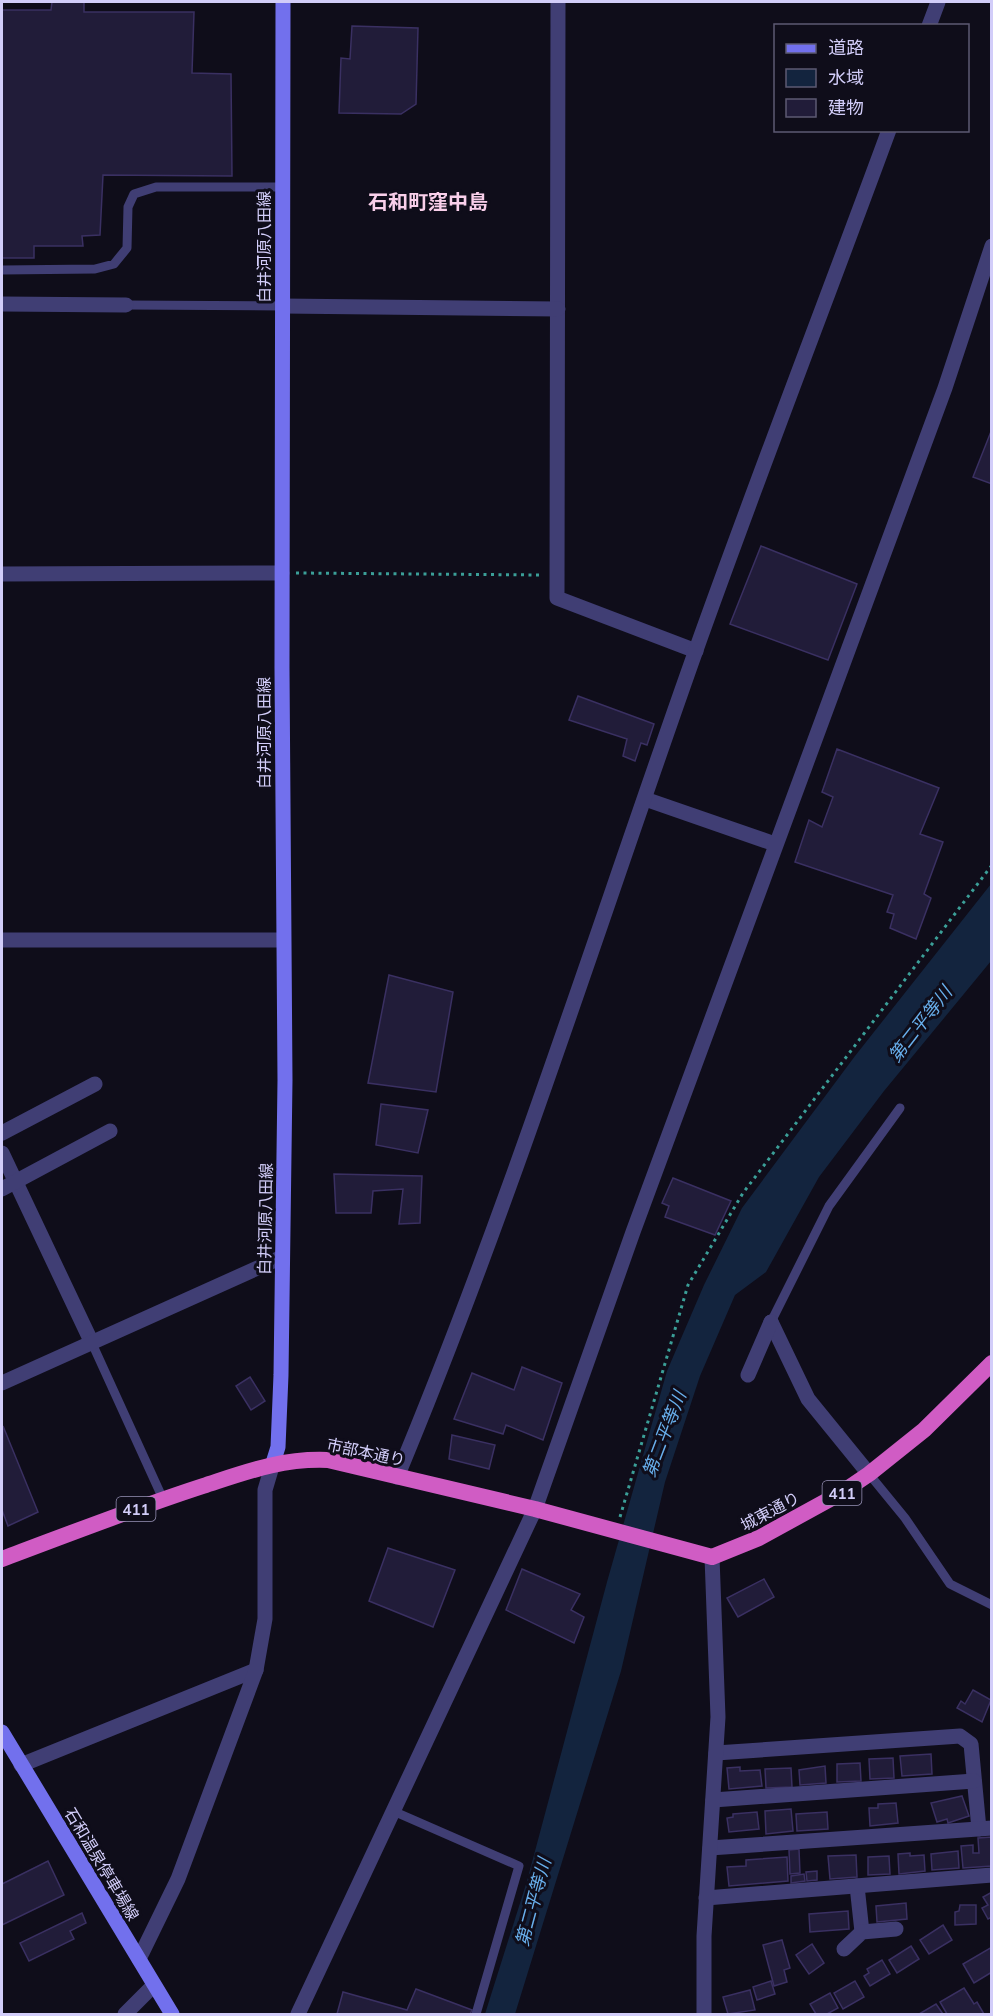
<svg xmlns="http://www.w3.org/2000/svg" width="993" height="2016" font-family="Mulish,'Noto Sans JP',sans-serif">
<style>
.water{fill:#13243e}
.building{fill:#211c39;stroke:#3a3062;stroke-width:1.5}
.lines{fill:none;stroke-linecap:round;stroke-linejoin:round}
.path{stroke:#3b9f98;stroke-width:3;stroke-dasharray:3 4.5;stroke-linecap:butt}
.service{stroke:#403e74;stroke-width:9}
.minor{stroke:#403e74;stroke-width:15}
.tertiary{stroke:#403e74;stroke-width:15}
.secondary{stroke:#7270ed;stroke-width:15}
.trunk{stroke:#d05cc4;stroke-width:16}
.labels{text-anchor:middle;dominant-baseline:central;stroke-width:6;stroke-linejoin:round;paint-order:stroke}
.shield{fill:#0f0d1a;stroke:#9893b6;stroke-width:1.5}
.shield-label{font-size:15px;font-weight:bold;fill:#d2cdf9}
.street-label{font-size:16px;fill:#d2cdf9;stroke:#0f0d1a}
.water-label{font-size:18px;font-style:italic;fill:#68afec;stroke:#0f0d1a}
.quarter-label{font-size:20px;font-weight:bold;fill:#f9cfea;stroke:#0f0d1a}
</style>
<rect width="100%" height="100%" fill="#0f0d1a"/>
<path class="water" d="M991,884V961L884,1091L819,1177L766,1272L735,1295L700,1376L665,1482L621,1671L515,2014H485L527,1881L607,1582L667,1371L704,1285L742,1208L855,1056Z"/>
<g class="building">
<path d="M52,2H84V12H194L192,73L231,74L232,176L103,175L100,235L82,236L83,246H34V258H2V10H51Z"/>
<path d="M352,26L418,28L416,104L401,114L339,113L341,58L350,59Z"/>
<path d="M992,429V484L973,477Z"/>
<path d="M761,546L857,584L828,660L730,624Z"/>
<path d="M578,696L654,724L647,745L641,743L635,761L623,756L627,739L569,720Z"/>
<path d="M837,749L939,788L920,834L943,842L924,894L931,898L916,939L890,928L894,914L887,912L893,895L795,862L809,820L822,827L833,797L822,792Z"/>
<path d="M389,975L453,992L436,1092L368,1083Z"/>
<path d="M381,1104L428,1110L418,1153L376,1145Z"/>
<path d="M334,1174L422,1176L420,1223L399,1224L403,1189L373,1191L371,1213H336Z"/>
<path d="M673,1178L731,1201L715,1235L665,1217L669,1206L662,1203Z"/>
<path d="M522,1367L562,1383L543,1440L506,1425L503,1434L454,1419L472,1373L514,1390Z"/>
<path d="M250,1377L265,1401L251,1410L236,1386Z"/>
<path d="M3,1426L38,1512L8,1526L2,1510Z"/>
<path d="M452,1435L495,1445L489,1469L449,1459Z"/>
<path d="M388,1548L455,1570L433,1627L369,1601Z"/>
<path d="M522,1569L580,1594L571,1610L584,1617L574,1643L506,1610Z"/>
<path d="M764,1579L774,1597L738,1617L727,1598Z"/>
<path d="M973,1690L991,1700L982,1722L957,1708L961,1701L965,1704Z"/>
<path d="M931,1754L932,1774L902,1776L900,1756Z"/>
<path d="M893,1758L894,1778L870,1779L869,1759Z"/>
<path d="M860,1763L861,1781L837,1782V1764Z"/>
<path d="M825,1766L826,1783L800,1785L799,1770Z"/>
<path d="M740,1767V1771L760,1770L762,1786L729,1789L727,1768Z"/>
<path d="M791,1768L792,1787L766,1788L765,1769Z"/>
<path d="M962,1796L969,1816L948,1823L947,1819L937,1822L931,1803Z"/>
<path d="M896,1803L898,1823L870,1826L869,1808H878V1804Z"/>
<path d="M791,1809L793,1831L766,1834L765,1811Z"/>
<path d="M757,1812L759,1829L729,1832L727,1818L733,1817V1814Z"/>
<path d="M827,1812L828,1829L797,1831L796,1814Z"/>
<path d="M992,1837V1866L963,1868L961,1846L973,1845V1853H979L978,1838Z"/>
<path d="M799,1849L800,1873L790,1874L789,1850Z"/>
<path d="M958,1851L959,1868L932,1870L931,1854Z"/>
<path d="M910,1853V1856L924,1855L925,1871L899,1874L898,1854Z"/>
<path d="M856,1855L857,1877L830,1879L828,1856Z"/>
<path d="M889,1856L890,1874L868,1875V1857Z"/>
<path d="M787,1857L788,1881L729,1886L727,1867L746,1866V1860Z"/>
<path d="M48,1861L64,1895L2,1925V1884Z"/>
<path d="M817,1871V1880L807,1881L806,1872Z"/>
<path d="M804,1874L805,1881L791,1883V1876Z"/>
<path d="M992,1892V1917L988,1919L982,1908L988,1905L983,1897Z"/>
<path d="M906,1903L907,1919L877,1922L876,1906Z"/>
<path d="M960,1905H976V1924L955,1925V1912L959,1911Z"/>
<path d="M848,1911L849,1929L810,1932L809,1914Z"/>
<path d="M82,1913L86,1923L70,1931L74,1939L29,1961L20,1943Z"/>
<path d="M943,1925L952,1940L929,1954L920,1940Z"/>
<path d="M782,1940L790,1968L784,1970L787,1982L774,1986L763,1945Z"/>
<path d="M812,1944L824,1963L809,1974L796,1955Z"/>
<path d="M911,1946L919,1959L897,1973L889,1960Z"/>
<path d="M992,1947V1972L974,1983L963,1964Z"/>
<path d="M882,1960L890,1974L870,1986L864,1976L869,1973L867,1969Z"/>
<path d="M771,1981L775,1994L757,2000L753,1987Z"/>
<path d="M855,1981L864,1997L843,2009L834,1993Z"/>
<path d="M964,1988L974,2004L977,2002L984,2014H947L940,2002Z"/>
<path d="M416,1989L472,2010L470,2014H337L343,1992L407,2010Z"/>
<path d="M750,1990L755,2010L728,2014L723,1997Z"/>
<path d="M830,1993L838,2008L827,2014H816L810,2004Z"/>
<path d="M936,2004L943,2014H919Z"/>
</g>
<g class="lines">
<g class="path">
<path d="M296,573L541,575"/>
<path d="M620,1517L688,1285L743,1193L992,865"/>
</g>
<g class="service">
<path d="M2,270L95,269L114,264L127,248L128,207L134,194L156,187H282"/>
<path d="M126,305L282,306"/>
<path d="M771,1322L829,1206L900,1108"/>
<path d="M91,1341L163,1499"/>
<path d="M869,1474L905,1518L950,1584L992,1605"/>
<path d="M393,1811L519,1866L476,2014"/>
</g>
<g class="minor">
<path d="M558,2L557,598L696,651"/>
<path d="M929,26L938,2"/>
<path d="M2,304L126,305"/>
<path d="M282,306L558,309"/>
<path d="M2,574L282,573"/>
<path d="M645,799L775,844"/>
<path d="M2,940H282"/>
<path d="M2,1133L95,1084"/>
<path d="M2,1153L91,1341"/>
<path d="M2,1189L110,1131"/>
<path d="M771,1322L808,1399L869,1474"/>
<path d="M748,1375L771,1322"/>
<path d="M2,1383L282,1257"/>
<path d="M397,1477C510,1206 598,926 696,650C758,476 825,304 889,130"/>
<path d="M716,1753L960,1736L971,1744L979,1829"/>
<path d="M21,1765L256,1670"/>
<path d="M713,1800L974,1781"/>
<path d="M710,1848L992,1828"/>
<path d="M857,1886L862,1932"/>
<path d="M706,1898L992,1875"/>
<path d="M844,1949L862,1932L896,1929"/>
<path d="M139,1959L178,1879L256,1670L265,1619V1490L273,1463"/>
<path d="M125,2014L154,1985"/>
<path d="M298,2014L535,1509"/>
<path d="M704,2014V1936L718,1717L712,1557"/>
</g>
<path class="tertiary" d="M535,1509L633,1232L945,388L992,246"/>
<g class="secondary">
<path d="M273,1463L278,1447L281,1375L285,1080L282,668L283,2"/>
<path d="M2,1732L172,2014"/>
</g>
<path class="trunk" d="M2,1559C69,1534 135,1508 203,1486C246,1472 282,1458 328,1460L535,1509L712,1557L759,1538L841,1493L869,1474L924,1430L992,1363"/>
</g>
<g class="labels">
<g class="shield">
<rect x="822.5" y="1481" width="39" height="24" rx="4.5"/>
<rect x="116.5" y="1497" width="39" height="24" rx="4.5"/>
</g>
<g class="shield-label">
<text x="842" y="1493">411</text>
<text x="136" y="1509">411</text>
</g>
<g class="street-label">
<text transform="translate(264 247) rotate(-90)">白井河原八田線</text>
<text transform="translate(264 733) rotate(-90)">白井河原八田線</text>
<text transform="translate(265 1219) rotate(-89)">白井河原八田線</text>
<text transform="translate(366 1452) rotate(12)">市部本通り</text>
<text transform="translate(770 1511) rotate(-28)">城東通り</text>
<text transform="translate(102 1864) rotate(59)">石和温泉停車場線</text>
</g>
<g class="water-label">
<text transform="translate(920 1024) rotate(-52)">第二平等川</text>
<text transform="translate(664 1434) rotate(-69)">第二平等川</text>
<text transform="translate(533 1902) rotate(-75)">第二平等川</text>
</g>
<g class="quarter-label">
<text x="428" y="201">石和町窪中島</text>
</g>
</g>
<rect width="993" height="2016" fill="none" stroke="#d2cdf9" stroke-width="6"/>
<rect x="774" y="24" width="195" height="108" fill="#0f0d1a" stroke="#5d5a73" stroke-width="1.5"/>
<rect x="786" y="44" width="30" height="9" fill="#7270ed" stroke="#5d5a73" stroke-width="1.5"/>
<text x="828" y="54" font-size="18" fill="#d2cdf9">道路</text>
<rect x="786" y="69" width="30" height="18" fill="#13243e" stroke="#5d5a73" stroke-width="1.5"/>
<text x="828" y="84" font-size="18" fill="#d2cdf9">水域</text>
<rect x="786" y="99" width="30" height="18" fill="#211c39" stroke="#5d5a73" stroke-width="1.5"/>
<text x="828" y="114" font-size="18" fill="#d2cdf9">建物</text>
</svg>
